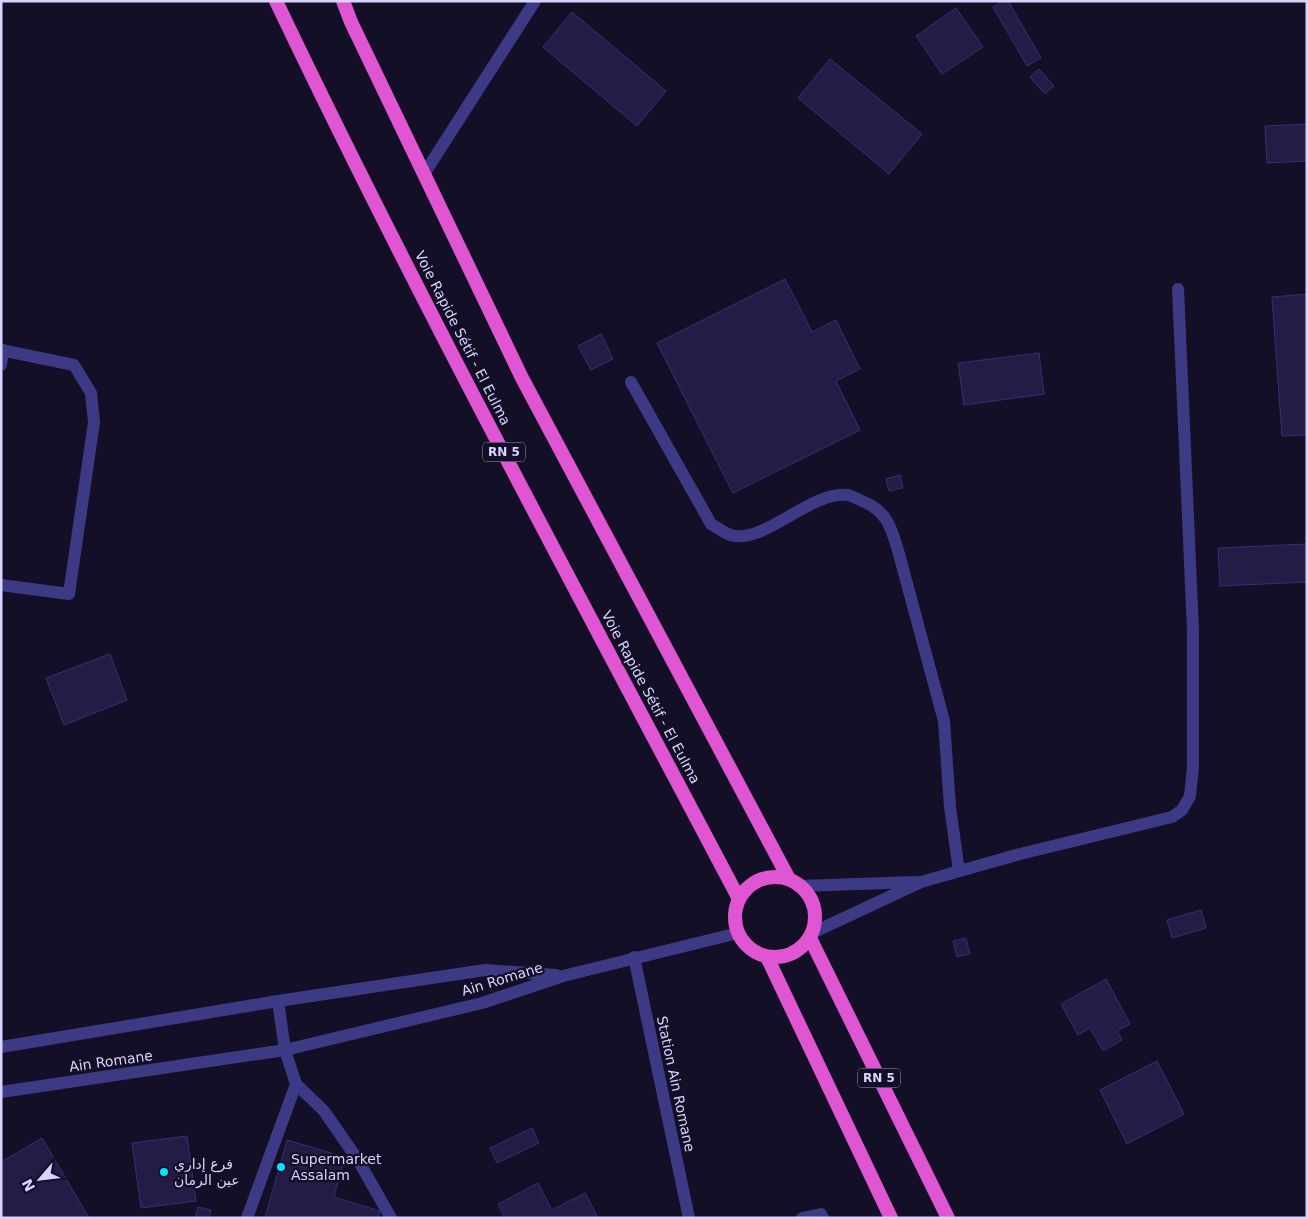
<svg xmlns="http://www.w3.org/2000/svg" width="1308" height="1219" font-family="'DejaVu Sans',Vazirmatn,sans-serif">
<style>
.building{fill:#241b47;stroke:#3b2d73}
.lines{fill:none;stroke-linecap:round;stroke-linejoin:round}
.service{stroke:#3d3a85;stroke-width:12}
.minor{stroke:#3d3a85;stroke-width:12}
.tertiary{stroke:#3d3a85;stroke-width:12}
.trunk{stroke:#e055d1;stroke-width:14}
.poi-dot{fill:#00e5ff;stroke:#130f26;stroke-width:2}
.labels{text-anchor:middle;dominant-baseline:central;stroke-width:4.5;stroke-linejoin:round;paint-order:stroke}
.shield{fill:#130f26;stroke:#9e99be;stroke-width:1}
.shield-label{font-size:12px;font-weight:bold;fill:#d9d4ff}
.street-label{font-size:14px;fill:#d9d4ff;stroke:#130f26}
.poi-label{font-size:14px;fill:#d9d4ff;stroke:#130f26;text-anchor:start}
</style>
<rect width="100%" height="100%" fill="#130f26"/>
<g class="building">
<path d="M1003,1H1008L1041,58L1027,66L993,7Z"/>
<path d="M956,8L983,47L942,74L916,36Z"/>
<path d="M572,12L666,91L637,126L543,47Z"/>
<path d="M830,59L922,134L889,174L798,98Z"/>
<path d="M1039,69L1054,86L1045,94L1030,77Z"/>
<path d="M1307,124V161L1267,163L1265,126Z"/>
<path d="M785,279L812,332L836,320L860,369L836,381L860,430L733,493L657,343Z"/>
<path d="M1307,294V435L1282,436L1272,297Z"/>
<path d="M601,334L613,359L591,370L578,346Z"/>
<path d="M1039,353L1044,394L964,405L958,363Z"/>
<path d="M900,475L903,488L889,491L886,479Z"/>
<path d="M1307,544V582L1220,586L1218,548Z"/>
<path d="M110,654L127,700L64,725L46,678Z"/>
<path d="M1201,910L1206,928L1172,938L1167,920Z"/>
<path d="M966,938L970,954L957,957L953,941Z"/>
<path d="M1106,979L1130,1024L1117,1031L1122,1040L1103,1051L1090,1028L1078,1035L1061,1004Z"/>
<path d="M1157,1061L1184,1114L1127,1144L1100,1090Z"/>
<path d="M532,1128L539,1143L497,1163L490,1148Z"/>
<path d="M187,1136L196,1201L141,1208L132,1143Z"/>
<path d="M42,1138L89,1218H1V1162Z"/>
<path d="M287,1140L345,1157L334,1197L380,1211L378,1218H265Z"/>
<path d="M538,1183L552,1210L585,1193L598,1218H505L498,1204Z"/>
<path d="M198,1207L211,1210L209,1218H195Z"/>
</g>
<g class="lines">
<g class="service">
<path d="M631,382L711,524C718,528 728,536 735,536C769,540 811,491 848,495C852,496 858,499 862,501C888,511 892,530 899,554L944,721L950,807L959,871"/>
<path d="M800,886L916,882"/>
<path d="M812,933L921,882L1020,854L1172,817L1182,810L1190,796L1193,767V631L1178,289"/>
<path d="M634,957L689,1218"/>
</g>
<g class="minor">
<path d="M424,174L535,1"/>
<path d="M1,350L74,365L91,393L94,422L69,594L1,585"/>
<path d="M1,365L3,350"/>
<path d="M278,1001L285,1050L296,1084L324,1111L358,1160L391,1218"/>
<path d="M247,1218L296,1084"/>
<path d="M802,1218L821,1214L823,1218"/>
</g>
<g class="tertiary">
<path d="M1,1047L278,1001L485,970L556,975"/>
<path d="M1,1092L285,1050L482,1003L563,976L738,933"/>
</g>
<g class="trunk">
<path d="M276,1C421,305 582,601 739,899"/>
<path d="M343,1L351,22L522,378L789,879"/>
<circle cx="775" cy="917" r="40"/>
<path d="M810,938L948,1218"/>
<path d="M767,957L891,1218"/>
</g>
</g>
<g class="poi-dot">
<circle cx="281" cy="1167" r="5"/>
<circle cx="164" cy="1172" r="5"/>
</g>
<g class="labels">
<g class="shield">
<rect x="483" y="442.5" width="42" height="19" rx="4"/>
<rect x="858" y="1068.5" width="42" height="19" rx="4"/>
</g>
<g class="shield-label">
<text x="504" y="452">RN 5</text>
<text x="879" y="1078">RN 5</text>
</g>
<g class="street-label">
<text transform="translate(463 338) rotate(63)">Voie Rapide Sétif - El Eulma</text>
<text transform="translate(651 697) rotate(62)">Voie Rapide Sétif - El Eulma</text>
<text transform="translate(502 979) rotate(-17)">Ain Romane</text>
<text transform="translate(111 1061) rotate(-8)">Ain Romane</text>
<text transform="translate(676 1084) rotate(78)">Station Ain Romane</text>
</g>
<g class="poi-label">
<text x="291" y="1159">Supermarket<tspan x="291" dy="16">Assalam</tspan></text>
<text x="174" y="1164">فرع إداري<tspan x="174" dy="16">عين الرمان</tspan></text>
</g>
</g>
<rect width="1308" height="1219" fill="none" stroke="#d9d4ff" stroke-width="5"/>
<g transform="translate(40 1179) rotate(242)" stroke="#130f26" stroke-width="4" paint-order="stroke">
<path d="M0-4L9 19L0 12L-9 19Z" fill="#d9d4ff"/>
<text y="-8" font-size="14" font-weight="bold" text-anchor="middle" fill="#d9d4ff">N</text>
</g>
</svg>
